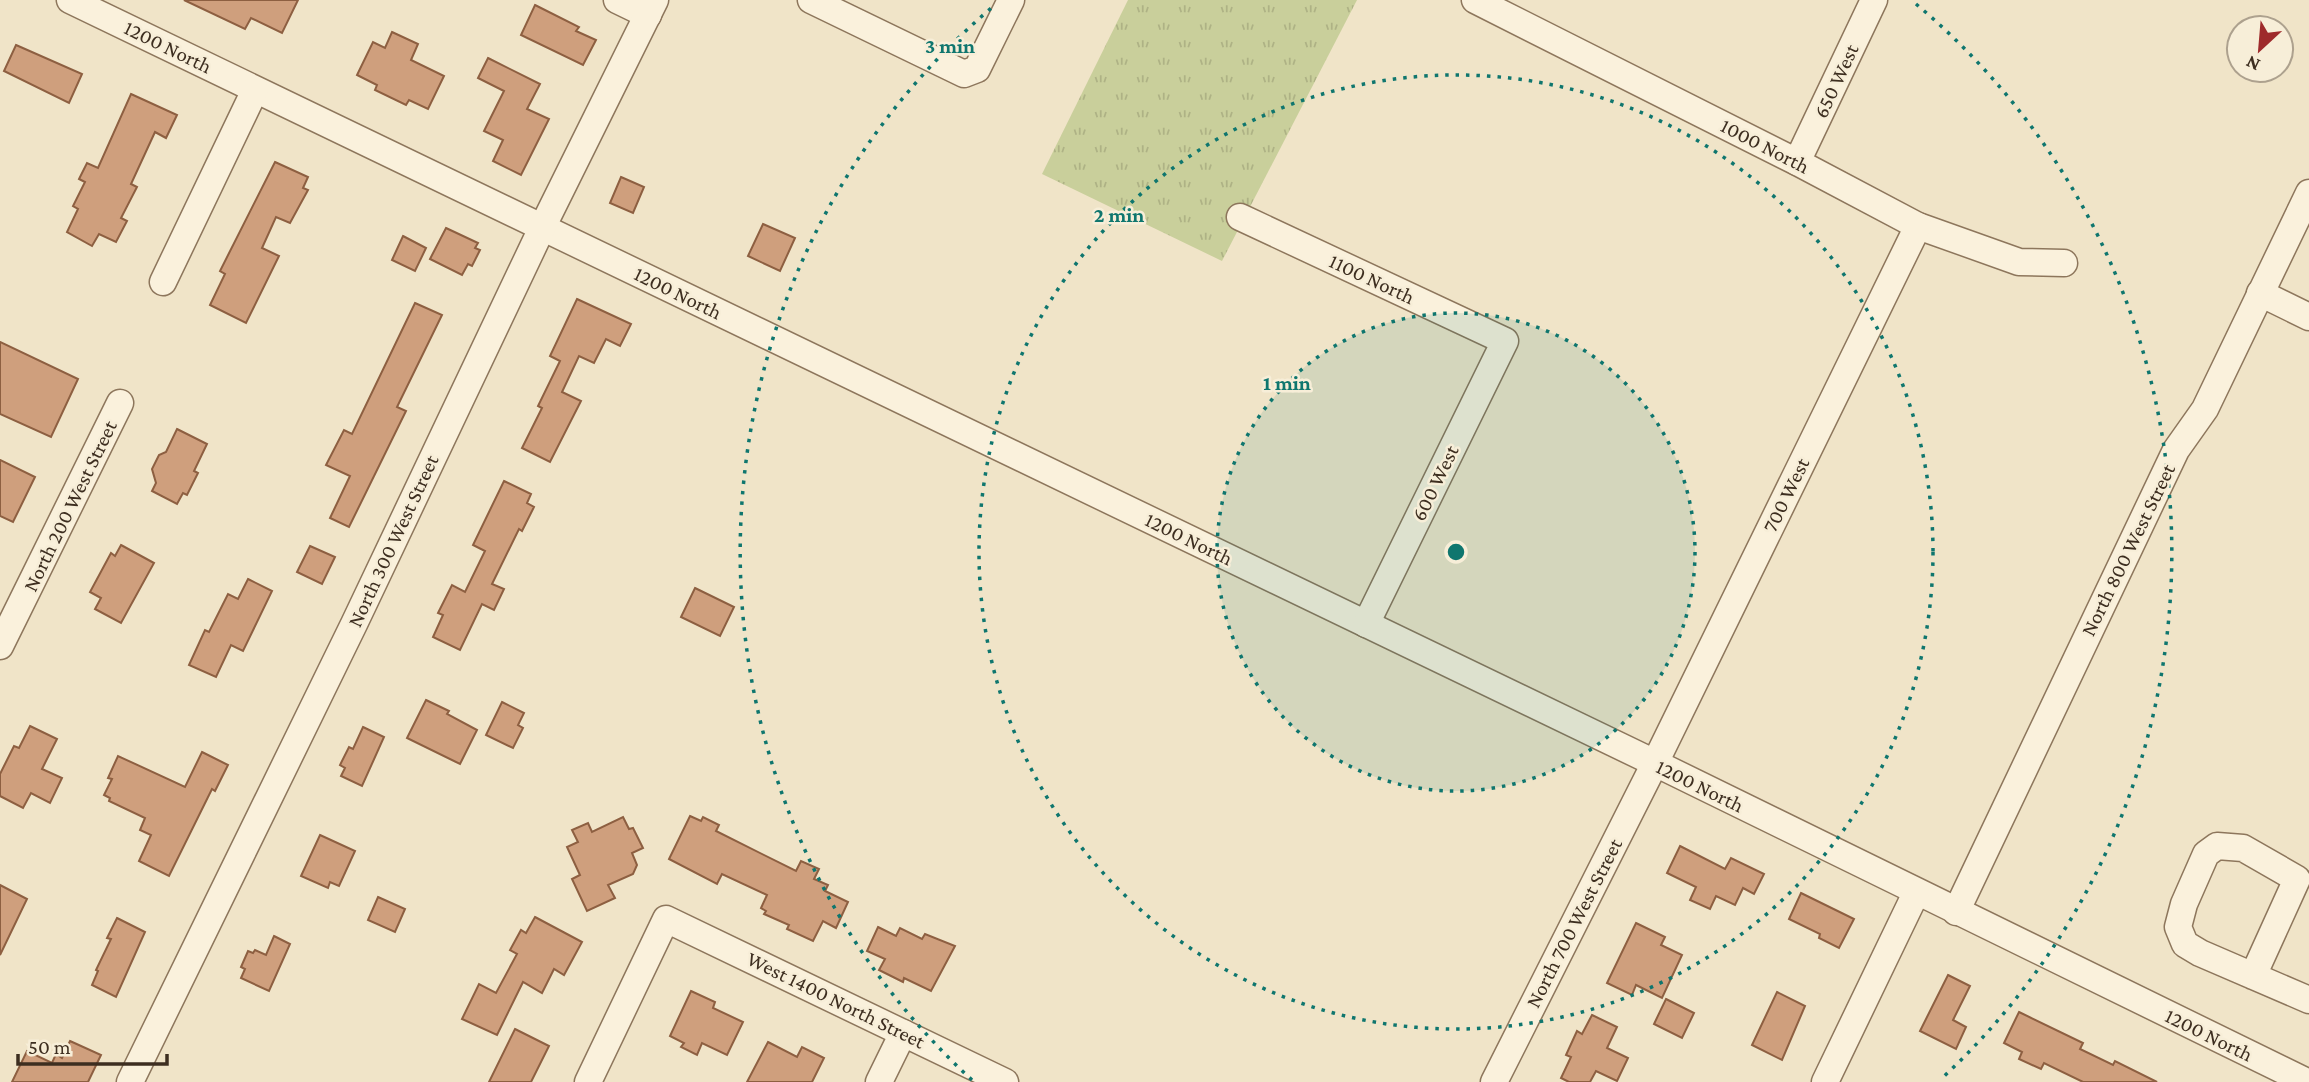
<svg xmlns="http://www.w3.org/2000/svg" width="2309" height="1082" font-family="'Crimson Pro',serif">
<style>
.grass{fill:url(#grass-tufts)}
.building{fill:#cf9f7d;stroke:#8d5f41;stroke-width:2}
.lines{fill:none;stroke-linecap:round;stroke-linejoin:round}
.minor-casing{stroke:#8d765c;stroke-width:29}
.minor{stroke:#faf1dc;stroke-width:26}
.ring{fill:none;stroke:#0f766e;stroke-width:3.5;stroke-dasharray:3.5 7}
.labels{text-anchor:middle;dominant-baseline:central;stroke-width:5;stroke-linejoin:round;paint-order:stroke}
.street-label{font-size:21px;fill:#3d2e20;stroke:#f7eed8}
.centre{fill:#0f766e;stroke:#f7eed8;stroke-width:3.5}
.ring-label{font-size:21px;text-anchor:middle;font-weight:bold;fill:#0f766e;stroke:#f7eed8;stroke-width:5;stroke-linejoin:round;paint-order:stroke}
</style>
<defs>
<pattern id="grass-tufts" width="24" height="20" patternUnits="userSpaceOnUse" patternTransform="scale(1.75)"><rect width="24" height="20" fill="#c9cf9b"/><path d="M3 7l-1-3M5 7V3M7 7l1-3M15 17l-1-3M17 17v-4M19 17l1-3" fill="none" stroke="#aeb285"/></pattern>
</defs>
<rect width="100%" height="100%" fill="#f0e4c8"/>
<path class="grass" d="M1128,0H1357L1222,261L1042,174Z"/>
<g class="building">
<path d="M184,0H298L282,33L251,18L245,29Z"/>
<path d="M535,5L579,27L576,31L596,40L583,65L521,35Z"/>
<path d="M392,32L418,44L411,60L444,76L428,109L409,100L406,105L375,90L377,85L357,75L373,42L385,48Z"/>
<path d="M16,45L82,74L69,103L4,71Z"/>
<path d="M488,58L540,84L527,109L549,119L521,175L493,161L503,140L484,131L504,91L478,78Z"/>
<path d="M131,94L177,115L166,138L155,132L131,184L137,187L121,218L127,221L116,242L99,234L92,246L67,232L78,209L73,206L85,182L79,179L87,163L98,168Z"/>
<path d="M275,162L308,177L303,188L308,190L290,223L276,217L262,248L279,256L246,323L210,305L225,274L220,271Z"/>
<path d="M621,177L644,187L633,213L610,203Z"/>
<path d="M763,224L795,238L780,271L748,256Z"/>
<path d="M446,228L478,243L475,248L480,250L472,266L468,264L462,275L430,259Z"/>
<path d="M403,236L426,248L415,271L392,260Z"/>
<path d="M577,299L631,324L620,346L606,339L594,363L579,356L562,392L581,401L550,462L522,448L542,408L538,406L560,361L550,356Z"/>
<path d="M415,303L442,315L397,407L406,411L349,527L330,518L350,476L326,465L344,430L352,434Z"/>
<path d="M0,342L78,379L51,437L0,414Z"/>
<path d="M177,429L207,444L194,471L198,473L187,495L183,493L177,504L152,491L156,483L152,469L159,455L166,452Z"/>
<path d="M0,460L35,477L13,522L0,516Z"/>
<path d="M504,481L531,494L527,503L534,507L522,531L519,529L492,584L504,589L494,610L482,604L460,650L433,637L443,615L438,613L452,585L465,592L485,551L473,545Z"/>
<path d="M121,545L154,563L121,623L95,609L101,598L90,592L111,553L115,556Z"/>
<path d="M310,546L335,557L322,584L297,572Z"/>
<path d="M248,579L272,591L243,651L231,645L216,677L189,665L205,630L209,632L228,594L238,599Z"/>
<path d="M695,588L734,607L720,636L681,617Z"/>
<path d="M426,700L449,711L447,714L477,730L460,764L407,738Z"/>
<path d="M502,702L524,713L518,725L523,728L513,748L486,735Z"/>
<path d="M30,726L57,739L42,769L62,778L50,803L31,793L23,808L0,796V774L14,746L19,748Z"/>
<path d="M363,727L384,737L362,786L341,776L345,768L340,765L349,747L353,749Z"/>
<path d="M202,752L228,765L215,791L212,789L169,876L139,861L151,835L140,830L145,818L109,801L110,798L104,795L112,779L108,778L118,756L185,787Z"/>
<path d="M690,816L701,821L703,817L719,825L716,831L796,871L801,861L819,869L814,879L828,885L825,891L848,902L836,928L823,921L813,941L787,929L789,925L764,914L766,911L761,908L767,895L722,874L717,884L669,859Z"/>
<path d="M623,817L629,829L633,828L643,848L632,853L637,865L633,874L608,885L615,898L587,911L572,879L580,875L567,847L578,842L572,830L588,823L592,832Z"/>
<path d="M320,835L355,851L339,886L330,882L328,888L301,876Z"/>
<path d="M1680,846L1725,869L1731,858L1764,874L1754,894L1743,888L1735,905L1716,896L1710,909L1690,900L1696,887L1667,873Z"/>
<path d="M0,885L27,899L0,955Z"/>
<path d="M1801,893L1854,919L1839,948L1819,938L1820,934L1789,919Z"/>
<path d="M378,897L405,909L395,932L368,920Z"/>
<path d="M535,917L582,942L564,975L554,969L542,993L523,982L497,1035L462,1019L479,984L496,993L517,954L510,950L521,930L526,933Z"/>
<path d="M117,918L145,932L116,997L92,985L98,971L96,970L111,939L107,938Z"/>
<path d="M1636,923L1665,937L1661,945L1682,955L1662,998L1636,985L1632,995L1607,983Z"/>
<path d="M878,927L896,936L900,928L922,939L925,934L955,946L931,991L904,978L903,982L879,970L885,959L867,951Z"/>
<path d="M274,936L290,944L269,991L241,978L245,969L241,967L248,951L253,953L255,950L266,955Z"/>
<path d="M1948,975L1970,986L1953,1020L1966,1027L1956,1049L1920,1031Z"/>
<path d="M691,991L715,1002L713,1008L743,1022L727,1055L702,1043L697,1055L681,1047L684,1043L670,1036Z"/>
<path d="M1777,992L1805,1006L1782,1060L1752,1045Z"/>
<path d="M1666,999L1694,1013L1682,1038L1654,1024Z"/>
<path d="M2019,1012L2083,1043L2080,1049L2113,1065L2115,1061L2157,1082H2083L2044,1063L2041,1069L2019,1059L2022,1052L2004,1043Z"/>
<path d="M1592,1015L1617,1027L1607,1048L1628,1058L1617,1081L1596,1071L1590,1082H1569L1561,1078L1571,1057L1566,1055L1577,1031L1582,1034Z"/>
<path d="M515,1029L549,1046L531,1082H489Z"/>
<path d="M70,1041L101,1055L88,1082H12L27,1051L52,1063L56,1054L62,1058Z"/>
<path d="M768,1042L797,1057L802,1047L824,1058L812,1082H747Z"/>
</g>
<g class="lines">
<g class="minor-casing">
<g id="minor">
<path d="M70,0L1655,763L2307,1082"/>
<path d="M617,0L648,15"/>
<path d="M811,0L964,74L977,69L1011,0"/>
<path d="M1475,0L1797,162L1918,226L2019,262L2064,263"/>
<path d="M1797,162L1874,0"/>
<path d="M1240,217L1505,341L1366,624"/>
<path d="M163,282L255,90"/>
<path d="M2260,293L2309,317"/>
<path d="M0,646L120,403"/>
<path d="M1956,912L2176,450L2205,409L2309,193"/>
<path d="M2253,976L2297,879L2243,848L2217,846L2206,854L2184,904L2178,927L2185,944L2200,953L2309,1000"/>
<path d="M130,1082L354,624L542,228L655,0"/>
<path d="M588,1082L666,919L1005,1082"/>
<path d="M879,1082L903,1033"/>
<path d="M1494,1082L1655,763L1918,226"/>
<path d="M1825,1082L1916,893"/>
</g>
</g>
<use href="#minor" class="minor"/>
</g>
<circle cx="1456" cy="552" r="239" fill="#0f766e" fill-opacity=".12"/>
<g class="ring">
<circle cx="1456" cy="552" r="239"/>
<circle cx="1456" cy="552" r="477"/>
<path d="M972 1080A716 716 0 0 1 996 4M1916 4A716 716 0 0 1 1940 1080"/>
</g>
<g class="labels">
<g class="street-label">
<text transform="translate(168 47) rotate(26)">1200 North</text>
<text transform="translate(1836 81) rotate(-65)">650 West</text>
<text transform="translate(1765 146) rotate(27)">1000 North</text>
<text transform="translate(1372 279) rotate(25)">1100 North</text>
<text transform="translate(678 293) rotate(26)">1200 North</text>
<text transform="translate(1435 483) rotate(-64)">600 West</text>
<text transform="translate(1786 495) rotate(-64)">700 West</text>
<text transform="translate(70 506) rotate(-64)">North 200 West Street</text>
<text transform="translate(1189 539) rotate(26)">1200 North</text>
<text transform="translate(393 541) rotate(-65)">North 300 West Street</text>
<text transform="translate(2128 550) rotate(-64)">North 800 West Street</text>
<text transform="translate(1700 786) rotate(26)">1200 North</text>
<text transform="translate(1574 923) rotate(-63)">North 700 West Street</text>
<text transform="translate(836 1000) rotate(26)">West 1400 North Street</text>
<text transform="translate(2209 1035) rotate(26)">1200 North</text>
</g>
</g>
<circle cx="1456" cy="552" r="10" class="centre"/>
<g class="ring-label">
<text x="950" y="53">3 min</text>
<text x="1119" y="222">2 min</text>
<text x="1287" y="390">1 min</text>
</g>
<g transform="translate(2260 49) rotate(206)"><circle r="33" fill="#f7eed8" stroke="#ada18e" stroke-width="2"/>
<path d="M0-5L12 26L0 18L-12 26Z" fill="#9e2a2b"/>
<text y="-10" font-size="19" font-weight="bold" text-anchor="middle" fill="#3d2e20">N</text>
</g>
<path d="M18 1054v10h149v-10" fill="none" stroke="#3d2e20" stroke-width="3.5"/>
<text x="28" y="1054" font-size="21" fill="#3d2e20" stroke="#f7eed8" stroke-width="5" paint-order="stroke">50 m</text>
</svg>
